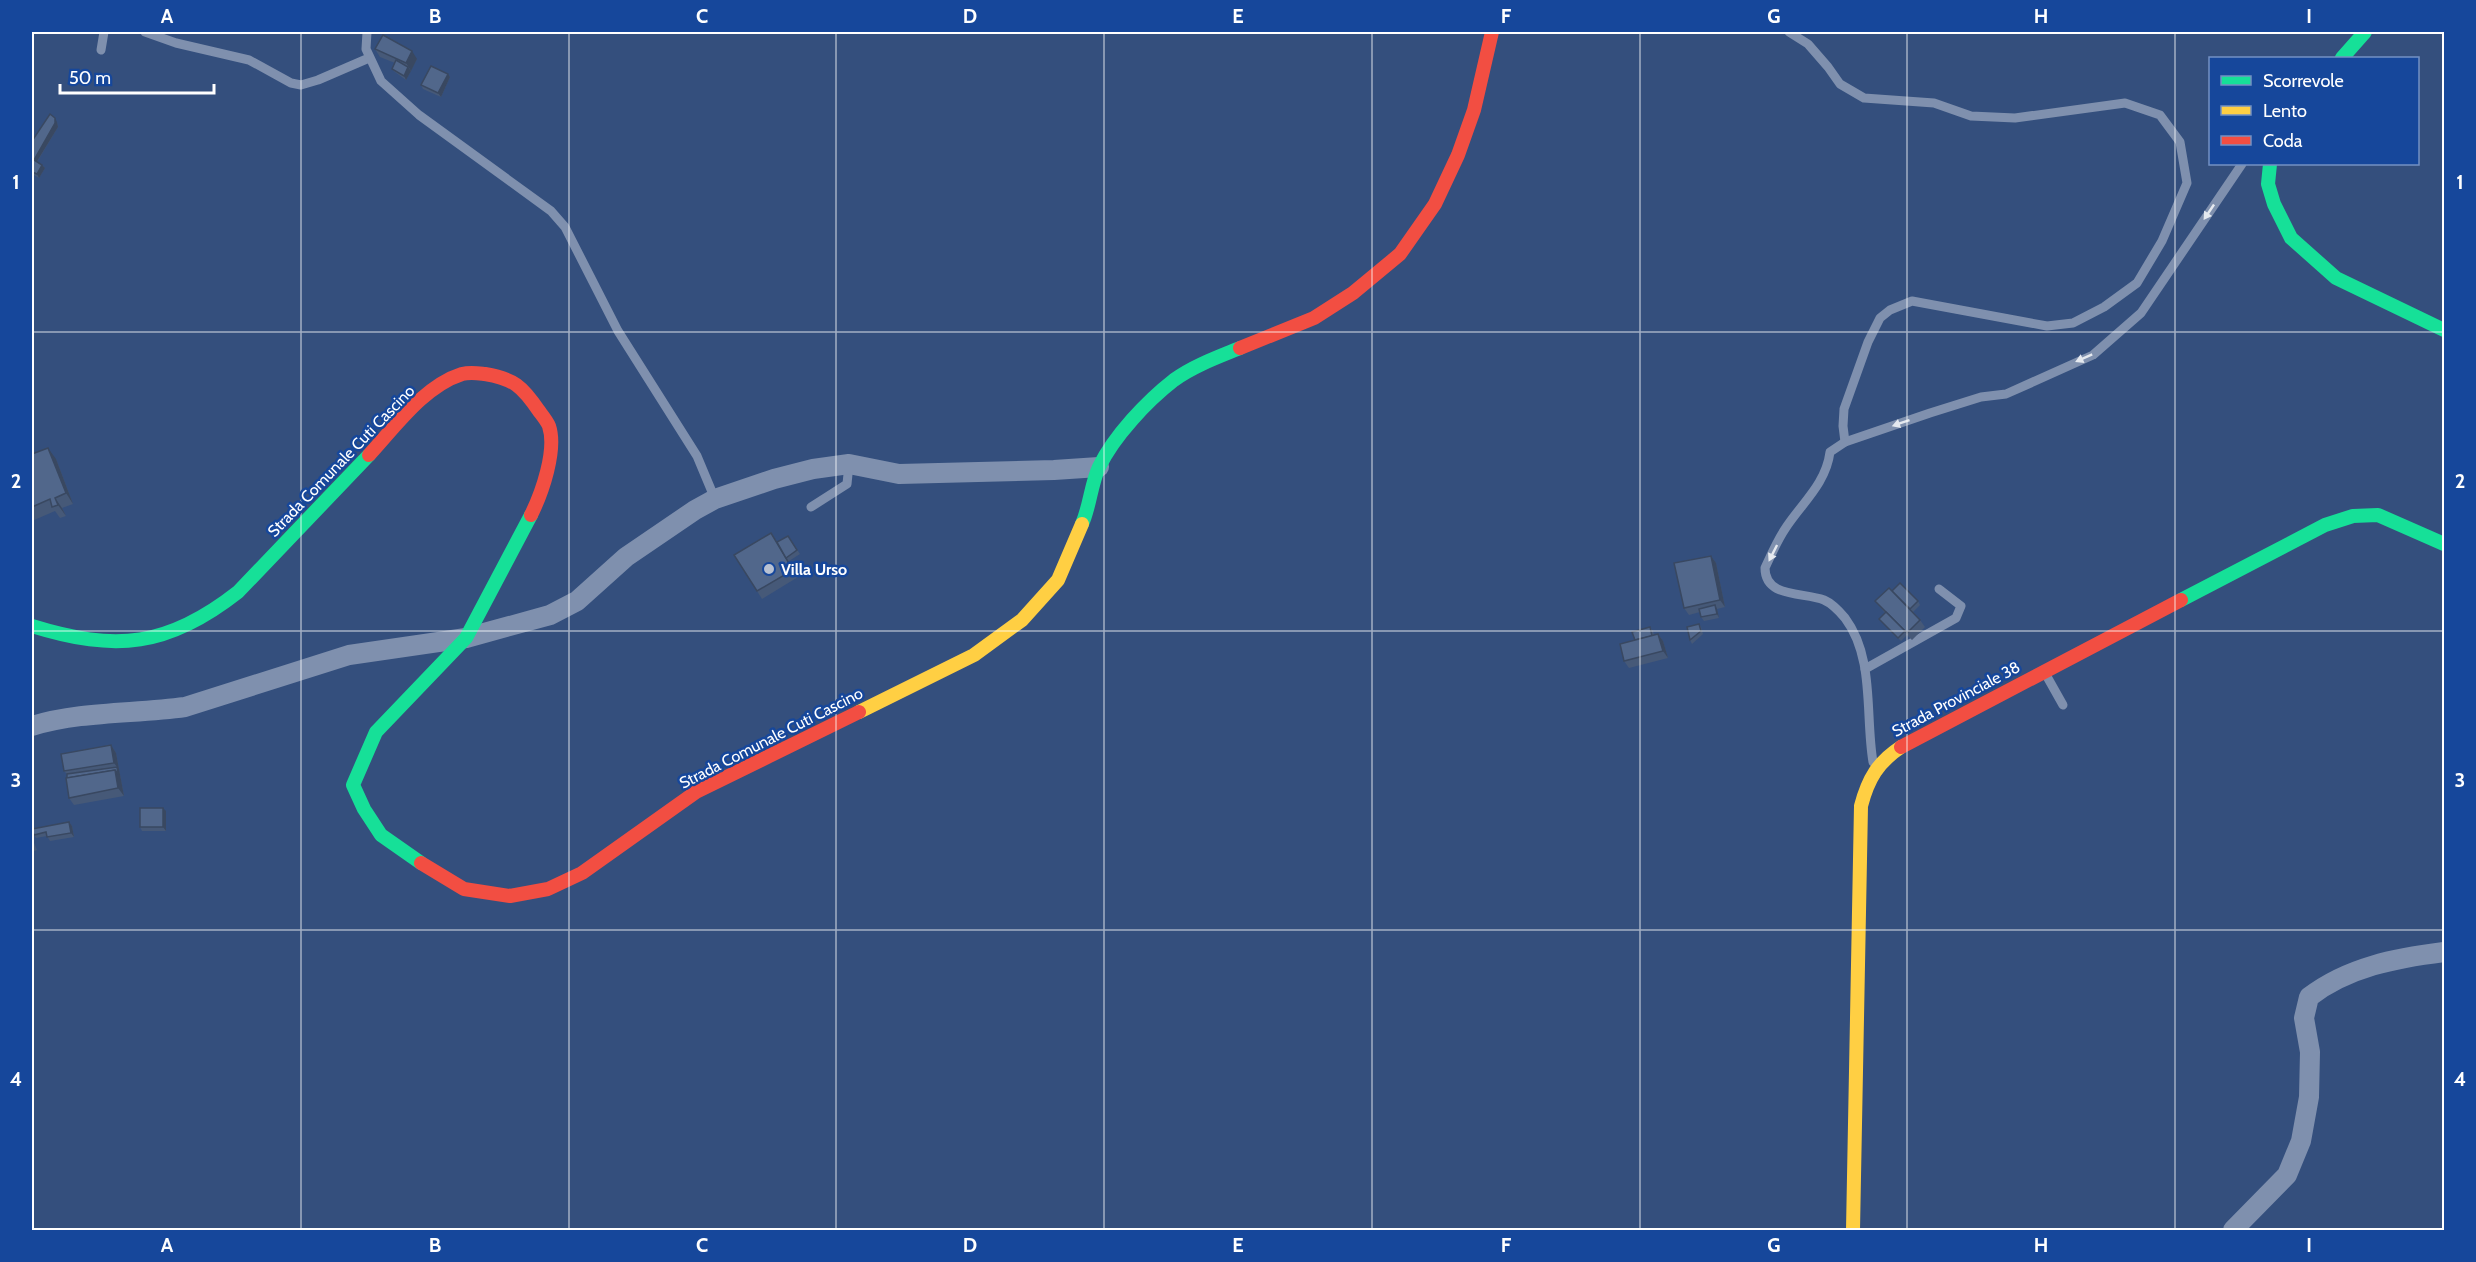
<svg xmlns="http://www.w3.org/2000/svg" width="2476" height="1262" font-family="Cabin,sans-serif">
<style>
.lines{fill:none;stroke-linecap:round;stroke-linejoin:round}
.lane{stroke:#7f90ae;stroke-width:9}
.street{stroke:#7f90ae;stroke-width:20}
.fast{stroke:#16e098;stroke-width:14}
.slow{stroke:#ffcf43;stroke-width:14}
.jam{stroke:#f24e42;stroke-width:14}
.wall{fill:#465978}
.shaded-wall{fill:#394861}
.building{fill:#51678b;stroke:#394861;stroke-width:1.5}
.oneway{fill:#e5e9ef}
.grid{fill:none;stroke:#fff;stroke-width:1.5;stroke-opacity:0.55}
.poi-dot{fill:#b8c1d2;stroke:#16479b;stroke-width:2}
.labels{text-anchor:middle;dominant-baseline:central;stroke-width:5;stroke-linejoin:round;paint-order:stroke}
.street-label{font-size:16px;fill:#fff;stroke:#16479b}
.poi-label{font-size:16px;font-weight:bold;fill:#fff;stroke:#16479b;text-anchor:start}
.neatline{fill:none;stroke:#fff;stroke-width:2}
.grid-label{font-size:20px;text-anchor:middle;font-weight:bold;fill:#fff}
</style>
<rect width="100%" height="100%" fill="#344f7d"/>
<g class="lines">
<g class="lane">
<path d="M145,32L176,43L249,60L291,83L301,85L318,80L369,58"/>
<path d="M367,32L366,49L381,81L419,115L551,211L565,227L618,331L697,456L715,499"/>
<path d="M1789,32L1808,44L1828,67L1840,84L1864,98L1934,103L1971,116L2015,118L2125,103L2160,115L2180,142L2187,183L2162,241L2137,283L2104,307L2073,323L2047,326L1912,301L1890,310L1880,318L1868,342L1844,409L1843,426L1845,442"/>
<path d="M101,50L104,32"/>
<path d="M811,507L847,484L849,464"/>
<path d="M1865,669L1956,618L1961,606L1939,589"/>
<path d="M2045,673L2063,705"/>
<path d="M1873,762C1865,715 1875,658 1845,618C1840,612 1831,603 1824,600C1803,592 1765,598 1765,568C1771,555 1777,541 1785,529C1801,504 1826,484 1830,452L1845,442L1930,413L1981,397L2006,394L2093,355L2141,313L2242,164"/>
</g>
<g class="street">
<path d="M32,726C81,711 134,714 185,707L349,655L466,638L550,615L577,601L626,557L695,510L715,499L774,479L813,469L849,464L899,474L1054,470L1099,467"/>
<path d="M2233,1230L2287,1175L2301,1141L2309,1097L2310,1052L2304,1018L2309,997C2348,967 2396,958 2444,952"/>
</g>
<g class="fast">
<path d="M2342,58L2365,32"/>
<path d="M2270,164L2268,184L2274,204L2291,238L2336,278L2444,330"/>
<path d="M1082,524C1090,506 1091,484 1099,467C1114,436 1147,401 1174,380C1193,366 1218,357 1240,348"/>
<path d="M2181,600L2325,525L2353,516L2378,515L2444,544"/>
<path d="M32,626C116,652 168,647 238,592L369,455"/>
<path d="M421,863L381,835L364,809L353,785L376,732L466,638L531,515"/>
</g>
<g class="slow">
<path d="M859,712L974,655L1022,620L1058,580L1082,524"/>
<path d="M1853,1230L1861,806C1868,779 1878,762 1901,747"/>
</g>
<g class="jam">
<path d="M1240,348L1314,318L1353,293L1400,254L1435,204L1458,155L1474,110L1492,32"/>
<path d="M369,455C395,427 424,386 462,374C470,372 476,373 485,374C514,379 522,386 539,411C542,415 547,421 549,426C557,450 542,493 531,515"/>
<path d="M1901,747L2181,600"/>
<path d="M421,863L464,889L510,896L548,889L582,873L696,792L859,712"/>
</g>
</g>
<g class="wall">
<path d="M375,49L417,59L406,80L395,72L392,69L395,63L380,57Z"/>
<path d="M448,74L450,77L441,97L423,89L421,85Z"/>
<path d="M57,122L58,127L37,162L42,165L45,168L39,178L32,174V141Z"/>
<path d="M32,454L56,459L73,504L62,508L66,516L60,518L55,511L32,521Z"/>
<path d="M771,532L777,542L788,536L800,554L789,561L798,577L762,599L757,591Z"/>
<path d="M1711,556L1716,563L1725,607L1717,609L1719,618L1704,621L1701,617L1700,612L1689,615L1684,608Z"/>
<path d="M1892,591L1918,601L1920,605L1913,612L1920,620L1925,627L1912,640L1907,635L1901,641L1879,619L1885,613L1875,601Z"/>
<path d="M1699,624L1701,627L1703,634L1692,644L1690,640Z"/>
<path d="M1650,627L1653,631L1654,635L1658,634L1663,641L1668,658L1629,668L1624,661L1635,640Z"/>
<path d="M111,745L116,753L124,796L74,805L69,798L67,778V774L64,771Z"/>
<path d="M166,811V831H142L140,827Z"/>
<path d="M69,822L72,826L74,837L50,841L47,836L36,838L34,835Z"/>
<path d="M32,838L37,850L32,852Z"/>
</g>
<g class="shaded-wall">
<path d="M412,51L417,59L411,71L406,63Z"/>
<path d="M408,67L411,71L406,80L404,76Z"/>
<path d="M448,74L450,77L441,97L438,93Z"/>
<path d="M55,118L57,122L58,127L36,163L34,160Z"/>
<path d="M42,165L45,168L39,178L37,174Z"/>
<path d="M48,448L56,459L73,504L66,493Z"/>
<path d="M55,498L62,508L66,516L58,505Z"/>
<path d="M1711,556L1716,563L1725,607L1720,600Z"/>
<path d="M1715,605L1717,609L1719,618L1717,614Z"/>
<path d="M1658,634L1663,641L1668,658L1663,651Z"/>
<path d="M111,745L116,753L124,796L118,788L115,770L117,767L114,763Z"/>
<path d="M163,808L166,811V831L163,827Z"/>
<path d="M69,822L72,826L74,837L71,833Z"/>
</g>
<g class="building">
<path d="M383,35L412,51L406,63L375,49Z"/>
<path d="M396,60L408,67L404,76L392,69Z"/>
<path d="M431,66L448,74L438,93L421,85Z"/>
<path d="M50,114L55,118V123L34,160L42,165L37,174L32,172V141Z"/>
<path d="M48,448L66,493L55,498L58,505L52,507L50,499L32,507V454Z"/>
<path d="M771,533L793,570L757,591L734,555Z"/>
<path d="M788,536L797,550L786,558L777,542Z"/>
<path d="M1711,556L1720,600L1684,608L1674,563Z"/>
<path d="M1900,583L1918,601L1910,609L1892,591Z"/>
<path d="M1889,588L1920,620L1907,633L1875,601Z"/>
<path d="M1715,605L1717,614L1701,617L1699,609Z"/>
<path d="M1886,612L1905,631L1898,638L1879,619Z"/>
<path d="M1699,624L1701,631L1690,640L1687,627Z"/>
<path d="M1650,627L1652,636L1635,640L1632,632Z"/>
<path d="M1658,634L1663,651L1624,661L1620,644Z"/>
<path d="M111,745L114,763L64,771L61,754Z"/>
<path d="M117,767L118,774L115,770L67,778V774Z"/>
<path d="M115,770L118,788L69,798L66,778Z"/>
<rect x="140" y="808" width="23" height="19"/>
<path d="M69,822L71,833L47,837L46,832L34,835L32,829Z"/>
</g>
<defs><path id="oneway-solid" d="M-6-.8H1V-3.2L6.5 0L1 3.2V.8H-6Z" transform="scale(1.5)"/></defs>
<g class="oneway">
<use href="#oneway-solid" transform="translate(2209 212) rotate(124)"/>
<use href="#oneway-solid" transform="translate(2084 358) rotate(156)"/>
<use href="#oneway-solid" transform="translate(1901 423) rotate(161)"/>
<use href="#oneway-solid" transform="translate(1773 553) rotate(117)"/>
</g>
<path class="grid" d="M301,32V1230M569,32V1230M836,32V1230M1104,32V1230M1372,32V1230M1640,32V1230M1907,32V1230M2175,32V1230M32,332H2444M32,631H2444M32,930H2444"/>
<circle class="poi-dot" cx="769" cy="569" r="6"/>
<g class="labels">
<g class="street-label">
<text transform="translate(341 461) rotate(-46)">Strada Comunale Cuti Cascino</text>
<text transform="translate(1956 699) rotate(-28)">Strada Provinciale 38</text>
<text transform="translate(771 738) rotate(-27)">Strada Comunale Cuti Cascino</text>
</g>
<g class="poi-label">
<text x="781" y="569">Villa Urso</text>
</g>
</g>
<rect width="2476" height="1262" fill="none" stroke="#16479b" stroke-width="66"/>
<rect x="2209" y="57" width="210" height="108" fill="#16479b" stroke="#7391c3" stroke-width="1.5"/>
<rect x="2221" y="76" width="30" height="9" fill="#16e098" stroke="#7391c3" stroke-width="1.5"/>
<text x="2263" y="87" font-size="18" fill="#ffffff">Scorrevole</text>
<rect x="2221" y="106" width="30" height="9" fill="#ffcf43" stroke="#7391c3" stroke-width="1.5"/>
<text x="2263" y="117" font-size="18" fill="#ffffff">Lento</text>
<rect x="2221" y="136" width="30" height="9" fill="#f24e42" stroke="#7391c3" stroke-width="1.5"/>
<text x="2263" y="147" font-size="18" fill="#ffffff">Coda</text>
<path d="M60 84v9h154v-9" fill="none" stroke="#ffffff" stroke-width="3"/>
<text x="69" y="84" font-size="18" fill="#ffffff" stroke="#16479b" stroke-width="4.5" paint-order="stroke">50 m</text>
<rect x="33" y="33" width="2410" height="1196" class="neatline"/>
<g class="grid-label">
<text x="167" y="23">A</text>
<text x="435" y="23">B</text>
<text x="702" y="23">C</text>
<text x="970" y="23">D</text>
<text x="1238" y="23">E</text>
<text x="1506" y="23">F</text>
<text x="1774" y="23">G</text>
<text x="2041" y="23">H</text>
<text x="2309" y="23">I</text>
<text x="16" y="189">1</text>
<text x="2460" y="189">1</text>
<text x="16" y="488">2</text>
<text x="2460" y="488">2</text>
<text x="16" y="787">3</text>
<text x="2460" y="787">3</text>
<text x="16" y="1086">4</text>
<text x="2460" y="1086">4</text>
<text x="167" y="1252">A</text>
<text x="435" y="1252">B</text>
<text x="702" y="1252">C</text>
<text x="970" y="1252">D</text>
<text x="1238" y="1252">E</text>
<text x="1506" y="1252">F</text>
<text x="1774" y="1252">G</text>
<text x="2041" y="1252">H</text>
<text x="2309" y="1252">I</text>
</g>
</svg>
